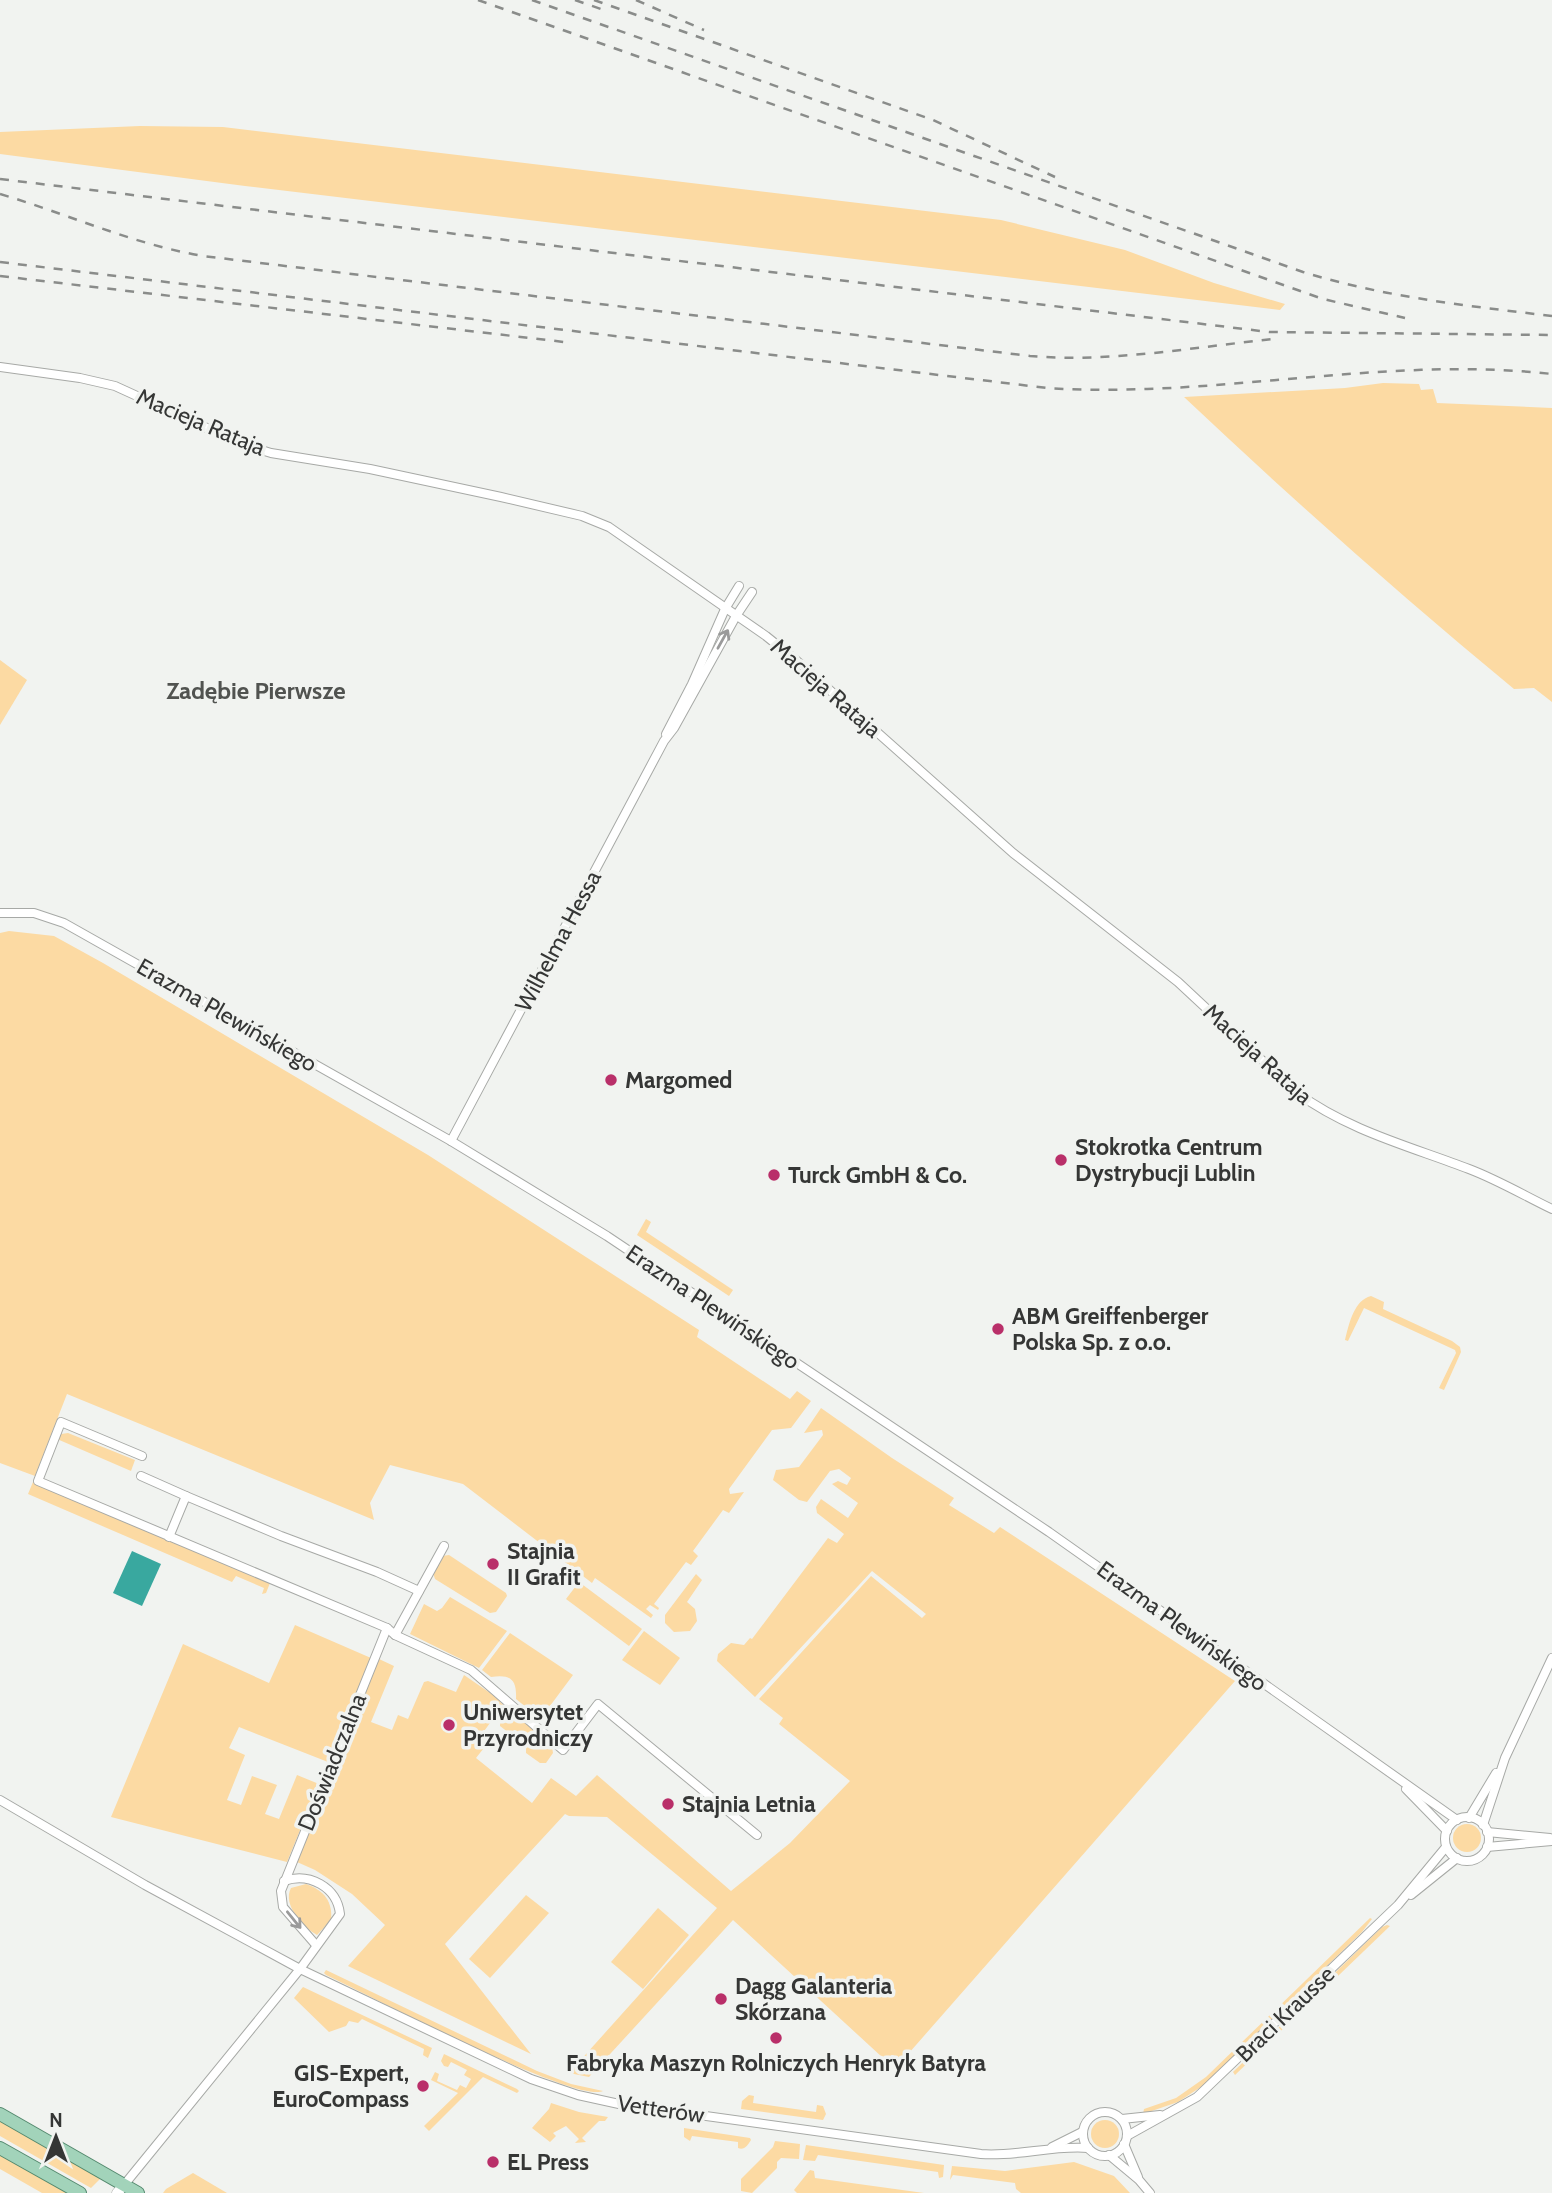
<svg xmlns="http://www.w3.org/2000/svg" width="1552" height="2193" font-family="Cabin,sans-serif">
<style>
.green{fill:#fcdaa3}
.water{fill:#39a89f}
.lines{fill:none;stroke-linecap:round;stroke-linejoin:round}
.minor-casing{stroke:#a7a9a6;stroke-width:10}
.tertiary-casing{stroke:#a7a9a6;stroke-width:11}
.primary-casing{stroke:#54896e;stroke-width:14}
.minor{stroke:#fff;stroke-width:8}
.tertiary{stroke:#fff;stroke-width:10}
.primary{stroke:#a2d3ba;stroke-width:12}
.rail{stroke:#8a8c8a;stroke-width:2.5;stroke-dasharray:9 9;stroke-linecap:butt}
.oneway{stroke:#9a9a9a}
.poi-dot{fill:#b92f69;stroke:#f1f3f0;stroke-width:2.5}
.labels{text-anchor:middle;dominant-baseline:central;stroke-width:7;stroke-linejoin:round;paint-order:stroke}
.street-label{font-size:23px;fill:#353635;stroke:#f1f3f0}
.poi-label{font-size:23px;font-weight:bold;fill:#353635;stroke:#f1f3f0;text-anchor:start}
.neighbourhood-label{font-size:24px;font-weight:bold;fill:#515350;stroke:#f1f3f0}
</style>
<rect width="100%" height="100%" fill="#f1f3f0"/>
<g class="green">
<path d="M140,126L223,127L1001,220L1125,250L1214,283L1285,304L1280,310L245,186L0,154V132Z"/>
<path d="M1383,383L1419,384L1421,390L1433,389L1437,403L1552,408V702L1534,688L1514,689C1400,595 1291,498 1184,397L1345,388Z"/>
<path d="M0,660L27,680L0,725Z"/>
<path d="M9,931L54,936L103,963L428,1155L699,1330L697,1337L790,1399L797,1391L811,1401L791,1428L772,1430L729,1489L730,1494L744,1492L729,1513L723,1510L693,1551L698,1556L691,1565L686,1562L654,1604L659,1608L658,1610L650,1605L646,1609L653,1615L651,1618L595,1578L592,1583L463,1484L390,1465L370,1503L374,1520L67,1394L35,1476L0,1463V933Z"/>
<path d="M646,1219L651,1222L646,1232L733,1290L729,1296L637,1235Z"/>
<path d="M1371,1296L1384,1302L1383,1309L1452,1341L1460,1347L1461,1352L1444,1390L1439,1388L1456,1353L1455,1350L1364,1308L1348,1341L1345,1340C1349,1324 1354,1300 1371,1296Z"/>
<path d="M821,1408L892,1458L954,1498L949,1505L994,1533L1000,1527L1235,1681L895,2069L733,1920L589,2077L569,2073L717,1908L607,1817L569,1816L565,1814L445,1944L531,2054L348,1966L385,1925L352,1894L315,1870L297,1862L379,1659L394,1666L371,1722L392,1730L398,1715L408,1719L424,1682L428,1681L456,1692L464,1675L496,1697L503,1705L482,1734L491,1739L476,1758L532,1803L551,1778L576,1796L597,1775L731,1891L790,1843L850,1781L779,1724L783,1718L759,1699L871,1576L922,1618L926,1614L872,1571L755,1697L717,1661L718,1654L731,1643L744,1645L750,1638L752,1639L828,1538L837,1543L844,1534L817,1513L816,1507L821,1499L848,1518L858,1503L832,1484L838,1481L847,1485L851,1478L839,1469L830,1471L807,1502L799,1500L773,1480L776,1470L799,1467L823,1435L822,1430L804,1433Z"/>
<path d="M68,1433L135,1460L131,1471L57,1439L61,1434Z"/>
<path d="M33,1482L270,1583L266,1593L262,1594L264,1588L236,1576L232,1582L28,1494Z"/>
<path d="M449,1555L506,1593L507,1596L496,1612L490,1613L435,1579L433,1573L442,1556Z"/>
<path d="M696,1574L702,1580L687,1602L695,1609L697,1621L690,1631L674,1632L665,1623V1615Z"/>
<path d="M579,1582L642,1629L629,1646L566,1599Z"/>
<path d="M450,1597L507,1631L479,1668L410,1634L424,1604L437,1611L442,1608Z"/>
<path d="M295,1625L371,1658L328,1762L239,1727L229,1748L245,1755L227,1800L241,1805L252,1776L277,1785L265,1814L279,1819L297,1775L319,1784L287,1862L111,1817L183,1644L269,1683Z"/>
<path d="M644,1631L680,1658L660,1685L622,1660Z"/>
<path d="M510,1633L573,1675L544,1714L532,1712L516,1699C517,1679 510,1674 491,1677L482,1670Z"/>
<path d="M513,1711L552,1747L553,1753L546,1763H540L526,1753V1746L500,1726C500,1719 506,1712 513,1711Z"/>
<circle cx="1467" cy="1838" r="14"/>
<path d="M306,1884C324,1890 333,1902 331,1920L317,1935C303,1927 282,1905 291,1888Z"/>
<path d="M526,1895L549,1913L490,1978L469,1959Z"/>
<path d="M658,1908L689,1935L643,1989L611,1962Z"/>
<path d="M1370,1918L1372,1919L1362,1932L1204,2085L1178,2102L1143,2114L1144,2109L1176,2098L1206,2077Z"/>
<path d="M1387,1925L1390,1926L1235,2075L1233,2072L1382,1927Z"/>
<path d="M326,1970L537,2071L571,2084L603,2091C575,2104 365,1993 326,1975L324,1973Z"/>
<path d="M303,1987L432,2048L428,2058L423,2055L424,2049L362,2019L358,2023L349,2021L346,2026L329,2032L294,1998Z"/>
<path d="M444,2054L517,2089L519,2091L517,2093L483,2077L429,2131L424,2126L458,2093L431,2080L435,2072L439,2074L437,2081L457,2090L460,2085L466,2088L471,2079L464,2075L467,2070L451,2062L448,2067L444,2066L441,2061Z"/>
<path d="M749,2095L754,2096L753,2103L816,2112L817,2105L823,2106L826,2114L823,2120L741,2109L742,2101Z"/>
<path d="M551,2103L579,2112L608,2117L605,2121H599L582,2138L586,2142L575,2143L579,2139L566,2126L553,2133L556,2136L550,2142L532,2128L549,2109Z"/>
<path d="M0,2120L101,2178L91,2188L0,2136Z"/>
<circle cx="1105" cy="2134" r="14"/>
<path d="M684,2128L750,2138L751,2140C748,2145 744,2151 738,2148V2142L692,2136L690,2141L684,2137Z"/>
<path d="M775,2141L800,2144L799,2159L781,2158L777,2162V2168L752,2193L741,2191V2179L773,2147Z"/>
<path d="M806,2145L944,2165L943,2177L939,2178L938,2172L818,2155L815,2161L803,2160Z"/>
<path d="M0,2153L68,2193H42L0,2169Z"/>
<path d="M1074,2162L1114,2176L1130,2193H1021L1016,2189L1015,2183L953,2175L950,2180L952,2166L1005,2171Z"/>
<path d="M810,2170L814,2171L815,2178L924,2193H797L794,2190Z"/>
<path d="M193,2173L227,2193H163L166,2189Z"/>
</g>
<path class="water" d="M132,1551L161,1564L142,1606L113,1593Z"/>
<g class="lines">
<g class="minor-casing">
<g id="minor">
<path d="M0,367L80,378L115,386L242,444L271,453L370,469L501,497L582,516L609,527L766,636L797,661L1013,853L1178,982L1296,1092C1349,1131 1409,1146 1469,1169C1498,1180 1525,1196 1552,1209"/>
<path d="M666,734L692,684L725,609L739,586"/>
<path d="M0,913H34L64,923L451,1141L607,1236L1049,1532L1457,1820"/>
<path d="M451,1141L664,741L674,728L736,616L752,592"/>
<path d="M142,1456L61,1422L38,1481L387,1628L281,1891L283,1907L316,1945"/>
<path d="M141,1476L186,1496"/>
<path d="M169,1537L186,1496L281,1536L377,1572L419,1591"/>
<path d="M387,1628L395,1635L471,1670L563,1750L598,1704L757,1835"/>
<path d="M395,1635L444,1546"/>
<path d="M1406,1789L1447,1831"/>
<path d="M0,1800L145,1885L300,1969L531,2079L578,2095L619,2104L981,2154C1017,2157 1052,2145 1088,2148"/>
<circle cx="1467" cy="1839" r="22"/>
<path d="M1469,1818L1496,1773"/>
<path d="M1483,1825L1505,1758L1552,1658"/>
<path d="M1487,1832L1550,1838"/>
<path d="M1487,1847L1552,1841"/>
<path d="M1411,1895L1457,1858"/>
<circle cx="1105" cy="2134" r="22"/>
<path d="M1122,2119L1160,2115"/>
<path d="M1127,2136L1197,2097L1398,1905L1446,1847"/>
<path d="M1124,2144L1138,2177"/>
<path d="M1052,2147L1082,2132"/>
<path d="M1109,2155L1139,2180L1150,2193"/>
<path d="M124,2185L300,1969L340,1914C337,1887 309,1872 284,1881"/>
</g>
</g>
<g class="tertiary-casing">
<path id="tertiary" d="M117,2193L124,2185"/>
</g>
<g class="primary-casing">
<g id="primary">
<path d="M0,2114L138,2193"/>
<path d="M0,2148L80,2193"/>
</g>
</g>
<use href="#minor" class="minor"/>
<use href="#tertiary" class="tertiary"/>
<use href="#primary" class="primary"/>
<g class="rail">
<path d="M478,0L1323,299L1405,318"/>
<path d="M532,0L1303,272C1384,297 1468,306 1552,316"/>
<path d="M575,0L601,9"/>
<path d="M594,0L933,120L1055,177"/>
<path d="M636,0L704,30"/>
<path d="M0,179L1269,332L1552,335"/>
<path d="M0,194C68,214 132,244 203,256L1030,356C1110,363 1194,347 1274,339"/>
<path d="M0,262L1047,388C1216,399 1383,355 1552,374"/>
<path d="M0,276L564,342"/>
</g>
</g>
<defs><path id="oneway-shaft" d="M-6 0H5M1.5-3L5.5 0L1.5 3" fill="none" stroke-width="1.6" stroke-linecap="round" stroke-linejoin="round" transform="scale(1.75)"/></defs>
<g class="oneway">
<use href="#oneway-shaft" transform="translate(723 639) rotate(-61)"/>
<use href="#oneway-shaft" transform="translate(294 1920) rotate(51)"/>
</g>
<g class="poi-dot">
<circle cx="611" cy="1080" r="7"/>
<circle cx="1061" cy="1160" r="7"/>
<circle cx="774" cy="1175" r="7"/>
<circle cx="998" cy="1329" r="7"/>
<circle cx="493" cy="1564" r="7"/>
<circle cx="449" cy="1725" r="7"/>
<circle cx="668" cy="1804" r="7"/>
<circle cx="721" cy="1999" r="7"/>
<circle cx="776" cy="2038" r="7"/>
<circle cx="423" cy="2086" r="7"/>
<circle cx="493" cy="2162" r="7"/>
</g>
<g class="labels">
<g class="street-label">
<text transform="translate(201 422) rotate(23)">Macieja Rataja</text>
<text transform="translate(826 688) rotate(41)">Macieja Rataja</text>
<text transform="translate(558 941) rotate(-62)">Wilhelma Hessa</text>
<text transform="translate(227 1015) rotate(30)">Erazma Plewińskiego</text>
<text transform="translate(1258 1054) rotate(42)">Macieja Rataja</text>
<text transform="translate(713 1307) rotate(34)">Erazma Plewińskiego</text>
<text transform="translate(1182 1626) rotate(36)">Erazma Plewińskiego</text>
<text transform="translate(332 1762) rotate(-68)">Doświadczalna</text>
<text transform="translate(1285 2014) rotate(-44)">Braci Krausse</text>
<text transform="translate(661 2109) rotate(8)">Vetterów</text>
</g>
<g class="poi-label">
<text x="625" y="1080">Margomed</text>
<text x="1075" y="1147">Stokrotka Centrum<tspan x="1075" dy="26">Dystrybucji Lublin</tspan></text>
<text x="788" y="1175">Turck GmbH &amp; Co.</text>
<text x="1012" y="1316">ABM Greiffenberger<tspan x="1012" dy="26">Polska Sp. z o.o.</tspan></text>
<text x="507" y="1551">Stajnia<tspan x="507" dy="26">II Grafit</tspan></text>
<text x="463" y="1712">Uniwersytet<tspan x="463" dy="26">Przyrodniczy</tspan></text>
<text x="682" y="1804">Stajnia Letnia</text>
<text x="735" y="1986">Dagg Galanteria<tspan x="735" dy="26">Skórzana</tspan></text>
<text x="776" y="2063" text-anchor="middle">Fabryka Maszyn Rolniczych Henryk Batyra</text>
<text x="409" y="2073" text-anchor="end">GIS-Expert,<tspan x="409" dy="26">EuroCompass</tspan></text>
<text x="507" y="2162">EL Press</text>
</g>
<g class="neighbourhood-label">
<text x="256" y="690">Zadębie Pierwsze</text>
</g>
</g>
<g transform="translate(56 2137)" stroke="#f1f3f0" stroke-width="5" paint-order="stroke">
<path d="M0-5L12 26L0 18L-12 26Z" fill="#353635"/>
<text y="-10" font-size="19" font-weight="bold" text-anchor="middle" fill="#353635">N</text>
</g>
</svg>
